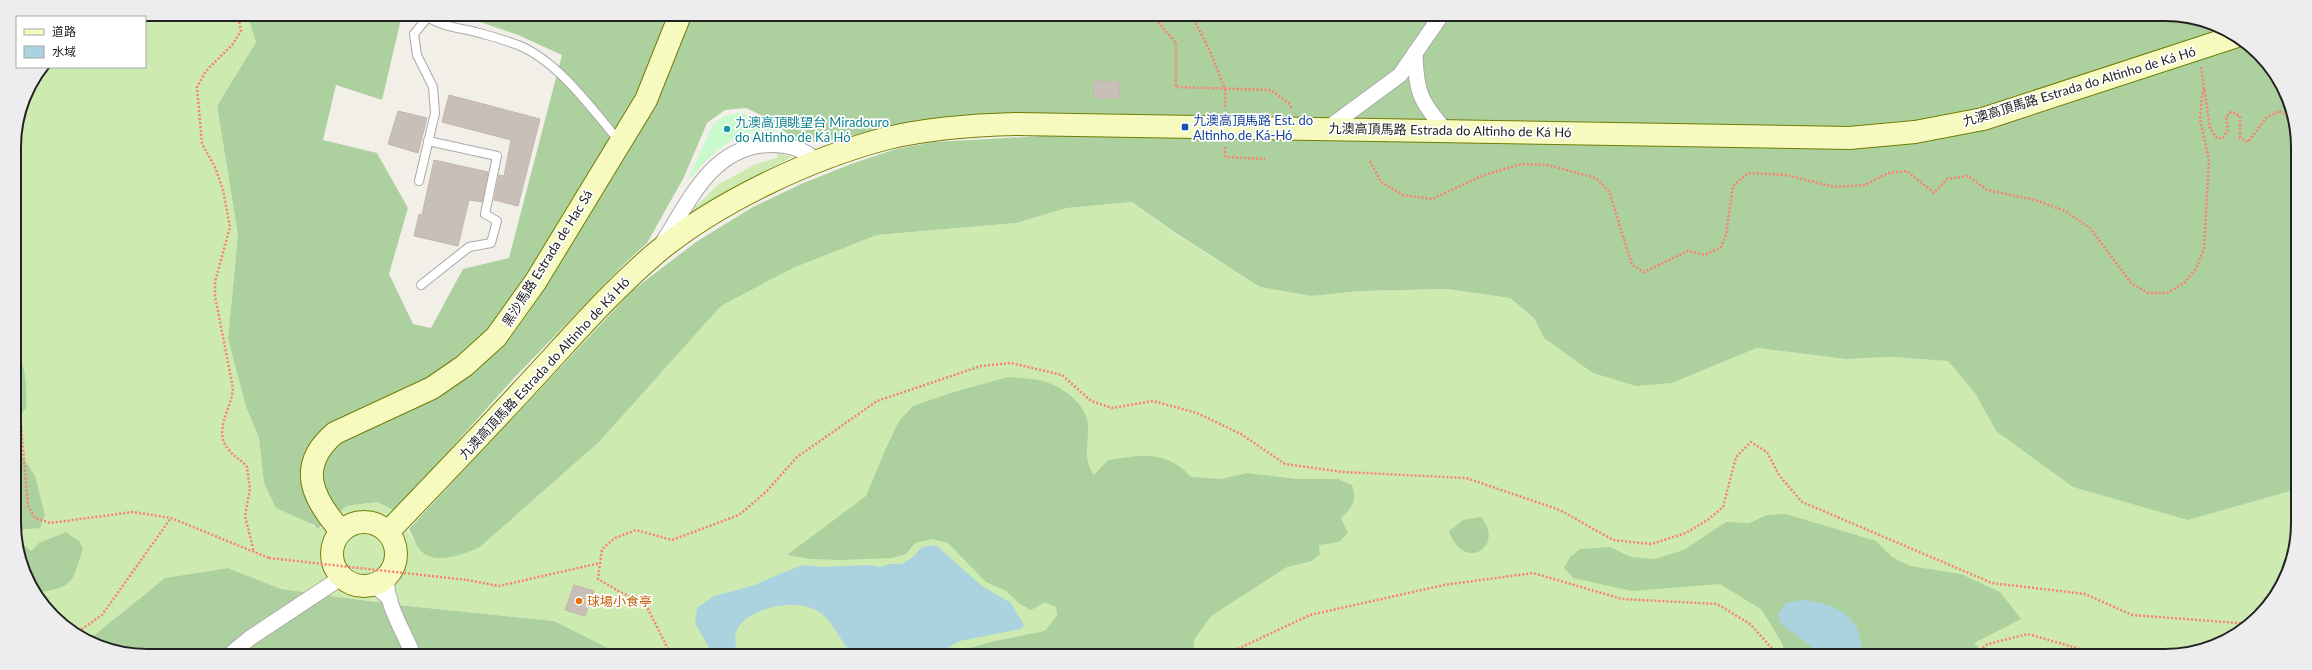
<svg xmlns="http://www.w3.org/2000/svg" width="2312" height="670" font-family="Lato,'Noto Sans SC',sans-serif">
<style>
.grass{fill:#cdebb0}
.forest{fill:#add19e}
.park{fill:#c8facc}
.water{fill:#aad3df}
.building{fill:#c7bfb8;stroke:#c4b6ab}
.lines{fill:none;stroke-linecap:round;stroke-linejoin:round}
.lane-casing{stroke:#a9a9a9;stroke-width:10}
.street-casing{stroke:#a9a9a9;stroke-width:17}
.secondary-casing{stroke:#707d05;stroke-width:24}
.path{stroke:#fa8072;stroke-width:2.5;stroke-dasharray:2 2;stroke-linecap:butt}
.lane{stroke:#fff;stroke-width:8}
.street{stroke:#fff;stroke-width:15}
.secondary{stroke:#f7fabf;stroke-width:22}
.path-bridge{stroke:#fa8072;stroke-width:2.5;stroke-dasharray:2 2;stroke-linecap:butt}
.transit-dot{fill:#1a4fb4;stroke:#fff;stroke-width:1.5}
.culture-dot{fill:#0f9aa8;stroke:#fff;stroke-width:1.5}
.food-dot{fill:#e8710a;stroke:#fff;stroke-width:1.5}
.labels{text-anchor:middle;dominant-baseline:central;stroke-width:3.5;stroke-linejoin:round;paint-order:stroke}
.street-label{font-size:13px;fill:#222;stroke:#fff}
.transit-label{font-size:13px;fill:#164399;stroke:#fff;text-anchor:start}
.culture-label{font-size:13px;fill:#0d838f;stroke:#fff;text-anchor:start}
.food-label{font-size:13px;fill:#c56008;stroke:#fff;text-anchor:start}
.rim{fill:none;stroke:#222;stroke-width:2}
</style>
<rect width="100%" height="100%" fill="#f2efe9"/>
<g class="grass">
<path d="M147,14H247L256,42L217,106L238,235L228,339L246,407L259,438L264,483L317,529L347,506L377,502L395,511L422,553L480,547L599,442L721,306L793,268L877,235L1016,223L1067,208L1132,202L1174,233L1260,287L1311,296L1361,291L1447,289L1510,298L1534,318L1544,338L1672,383L1757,348L1846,359L1891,357L1948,361L1975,393L1996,431L2188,520L2294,490V557L2276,597L2246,628L2216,646L2174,656L618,653L554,621L398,605L281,589L228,568L165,578L87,641L80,638L47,611L17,549L14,138L24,96L43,67H145V17H131Z"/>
<path d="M777,152L792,157L738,186L692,216L689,215L691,205H697L719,184L756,164L777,158Z"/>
</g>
<g class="forest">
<path d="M247,14L402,15L382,100L336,85L323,140L377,153L408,208L389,274L413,324L431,328L463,269L509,258L562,55L518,35L460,15H574L598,22L601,15L2199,18L2232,32L2265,59L2295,121L2294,490L2188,520L2073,487L1996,431L1975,393L1948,361L1891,357L1846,359L1757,348L1672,383L1636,386L1593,373L1544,338L1534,318L1510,298L1447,289L1361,291L1311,296L1260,287L1174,232L1132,202L1067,208L1016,223L877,235L793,268L721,306L599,442L480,547C466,554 437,564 423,553C417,549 413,536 409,529L633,290L696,242L753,207L801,184L851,164L896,149L934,142L1222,126L935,119L822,142H798L769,119L746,108L725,110L707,123L684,177L647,243L623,265L514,378L395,511L377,502L347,506L317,529L314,525L276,508L264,483L259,438L246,407L228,339L238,235L217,106L256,42Z"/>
<path d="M15,350H18C26,373 27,385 26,409L16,417Z"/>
<path d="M1008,377C1018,378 1029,378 1039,380C1059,384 1087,403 1088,425C1089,444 1082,458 1094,475L1108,460C1142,455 1166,450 1191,477L1221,479L1247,473L1296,479H1338L1352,485C1357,501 1353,507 1341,518L1348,533L1339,542L1319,545L1320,554L1312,561L1287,567L1211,616L1194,640V654L951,653L995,641L1045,631L1057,616L1056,607L1045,602L1031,610L1020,604L1006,591L986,582L948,543L933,539L915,543L906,554L892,558L840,560L811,559L787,555L866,496L886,448L899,421L913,406L954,392Z"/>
<path d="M16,431L22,434L17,448L35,476L45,515L40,528L16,530Z"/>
<path d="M1786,514L1876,541L1892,557L1910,566L1961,574L2000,592L2021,619L1974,643L1985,655H1784L1783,645L1762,610L1720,584L1632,591L1573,578L1564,568L1570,557L1580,549L1610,547L1631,557L1655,559L1684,550L1726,522L1749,523L1767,515Z"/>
<path d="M1481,517C1506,547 1463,573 1449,531L1463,520Z"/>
<path d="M66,532L80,542L83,549C72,578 78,586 42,592C30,579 17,558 16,538L31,551L39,543Z"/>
<path d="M228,568L281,589L398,605L554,621L618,653L113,652L87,641L165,578Z"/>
</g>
<path class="park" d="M737,113C754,114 764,122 777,131C769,132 759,130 752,132C723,139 705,162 686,183L713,125L724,116Z"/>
<g class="water">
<path d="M936,545L982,586L1011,603L1024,625L1021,629L960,641L939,653H853C842,644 838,632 829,621C810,597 770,603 747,618C734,628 733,638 738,653H712L695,623L697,608L714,596L752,586L792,569L804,565L821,567L869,565L880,567L890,564H902L914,556L922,547Z"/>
<path d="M1803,600C1826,603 1851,609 1859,634C1861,641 1861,648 1864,655H1823L1781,624L1778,614L1786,603Z"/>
</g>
<g class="building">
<path d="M1093,81L1119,82V98H1094Z"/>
<path d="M449,95L540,119L518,206L494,200L499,175L504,176L511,140L442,122Z"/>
<path d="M398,111L427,118L418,153L388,144Z"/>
<path d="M434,160L488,172L482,202L469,200L458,246L414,236L419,214L422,215Z"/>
<path d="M574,585L594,591L585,616L565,610Z"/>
</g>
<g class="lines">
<g class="lane-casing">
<g id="lane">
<path d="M425,15C442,28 464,28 483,34C495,37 507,41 518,45C558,61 592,109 619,141"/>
<path d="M419,181L435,113L433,87L417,55L414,34L428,17"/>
<path d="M421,285L469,247L491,243L497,221L485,214L497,156L428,141"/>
</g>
</g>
<g class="street-casing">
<g id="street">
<path d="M1415,53C1416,92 1420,101 1445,130"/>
<path d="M1328,128L1400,75L1440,17"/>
<path d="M663,242C689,202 710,151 762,145C773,144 787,145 798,149C805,152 812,157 819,161"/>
<path d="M387,577C384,601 403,630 412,652"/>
<path d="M371,585L379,589L390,599"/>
<path d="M233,652L250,638L342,577"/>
</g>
</g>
<g class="secondary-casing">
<g id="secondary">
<circle cx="364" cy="554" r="32"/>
<path d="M341,531C312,498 296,466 335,433L432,388L464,366L496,337L536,281L646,100L680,15"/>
<path d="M388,532C436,482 484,432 530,382C571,338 610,292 656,253C717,202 811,158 888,138C930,128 974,125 1016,124L1849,138L1915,132L1983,119L2237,36"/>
</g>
</g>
<g class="path">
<path d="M238,14L241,31L232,45L206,71L197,87L202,144L215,167L223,190L230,227L215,282V296L233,388C232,409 212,431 229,450C234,457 242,460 247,467L250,489L245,516L254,552"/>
<path d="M1153,16L1176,43V87L1271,90L1289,103L1292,109"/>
<path d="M1192,16L1209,49L1225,89V108"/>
<path d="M2201,67L2210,128L2216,137L2222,139L2228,130L2226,117L2231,112L2240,116V138L2248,142L2266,118L2279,111L2287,116L2295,142"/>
<path d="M1225,147V156L1227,157L1265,159"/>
<path d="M1370,161L1381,182L1403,195L1432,199L1484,175L1522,164L1548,165L1596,178L1609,191L1632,265L1644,272L1688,251L1705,255L1721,247L1726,235L1733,186L1748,173L1787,175L1834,187L1865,185L1888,173L1907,171L1934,193L1947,179L1968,176L1987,190L2035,200L2065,211L2090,228L2131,283L2148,293H2167L2184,283L2196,269L2204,249L2209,160L2200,119L2202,95L2205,87"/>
<path d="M16,366L28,506L35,518L50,523L133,512L171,518L269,558"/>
<path d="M467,580L499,586L600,563"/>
<path d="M75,634L102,615L171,518"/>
<path d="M670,653L645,603L622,593L598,579L602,549L615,538L636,530L672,540L739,515L766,492L797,457L877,401L981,366L1011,363L1062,375L1091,401L1112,408L1153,401L1197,413L1241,434L1285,464L1343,472L1466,478L1560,510L1613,540L1651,544L1686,533L1709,519L1723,507L1736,457L1751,442L1767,452L1779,475L1802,502L1992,583L2085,594L2132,615L2251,624"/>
<path d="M732,653L737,651"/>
<path d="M1227,654L1310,615L1444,585L1533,573L1622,599L1717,604L1750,624L1778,655"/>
<path d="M1973,655L1988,644L2028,634L2104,656"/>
</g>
<use href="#lane" class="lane"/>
<use href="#street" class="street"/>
<use href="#secondary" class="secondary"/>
<path class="path-bridge" d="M269,558L467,580"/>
</g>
<rect class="transit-dot" x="1181" y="123" width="8" height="8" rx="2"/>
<circle class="culture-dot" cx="727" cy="129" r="4"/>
<circle class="food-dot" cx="579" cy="601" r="4"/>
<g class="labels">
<g class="street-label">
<text transform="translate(2079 86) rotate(-17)">九澳高頂馬路 Estrada do Altinho de Ká Hó</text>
<text transform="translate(1450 130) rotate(1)">九澳高頂馬路 Estrada do Altinho de Ká Hó</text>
<text transform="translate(547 258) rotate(-58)">黑沙馬路 Estrada de Hac Sá</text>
<text transform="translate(544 368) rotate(-47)">九澳高頂馬路 Estrada do Altinho de Ká Hó</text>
</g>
<g class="transit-label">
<text x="1193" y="120">九澳高頂馬路 Est. do<tspan x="1193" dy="15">Altinho de Ká-Hó</tspan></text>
</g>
<g class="culture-label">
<text x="735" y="122">九澳高頂眺望台 Miradouro<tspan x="735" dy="15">do Altinho de Ká Hó</tspan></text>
</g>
<g class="food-label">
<text x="587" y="601">球場小食亭</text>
</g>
</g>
<path d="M0 0H2312V670H0ZM147 21H2165A126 126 0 0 1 2291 147V523A126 126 0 0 1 2165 649H147A126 126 0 0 1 21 523V147A126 126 0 0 1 147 21Z" fill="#ededed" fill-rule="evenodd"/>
<path class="rim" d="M147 21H2165A126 126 0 0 1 2291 147V523A126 126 0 0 1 2165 649H147A126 126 0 0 1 21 523V147A126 126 0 0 1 147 21Z"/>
<rect x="16" y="16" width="130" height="52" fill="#ffffff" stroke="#a7a7a7"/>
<rect x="24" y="29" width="20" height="6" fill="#f7fabf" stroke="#a7a7a7"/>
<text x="52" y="36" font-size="12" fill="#222222">道路</text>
<rect x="24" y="46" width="20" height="12" fill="#aad3df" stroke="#a7a7a7"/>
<text x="52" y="56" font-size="12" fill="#222222">水域</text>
</svg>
